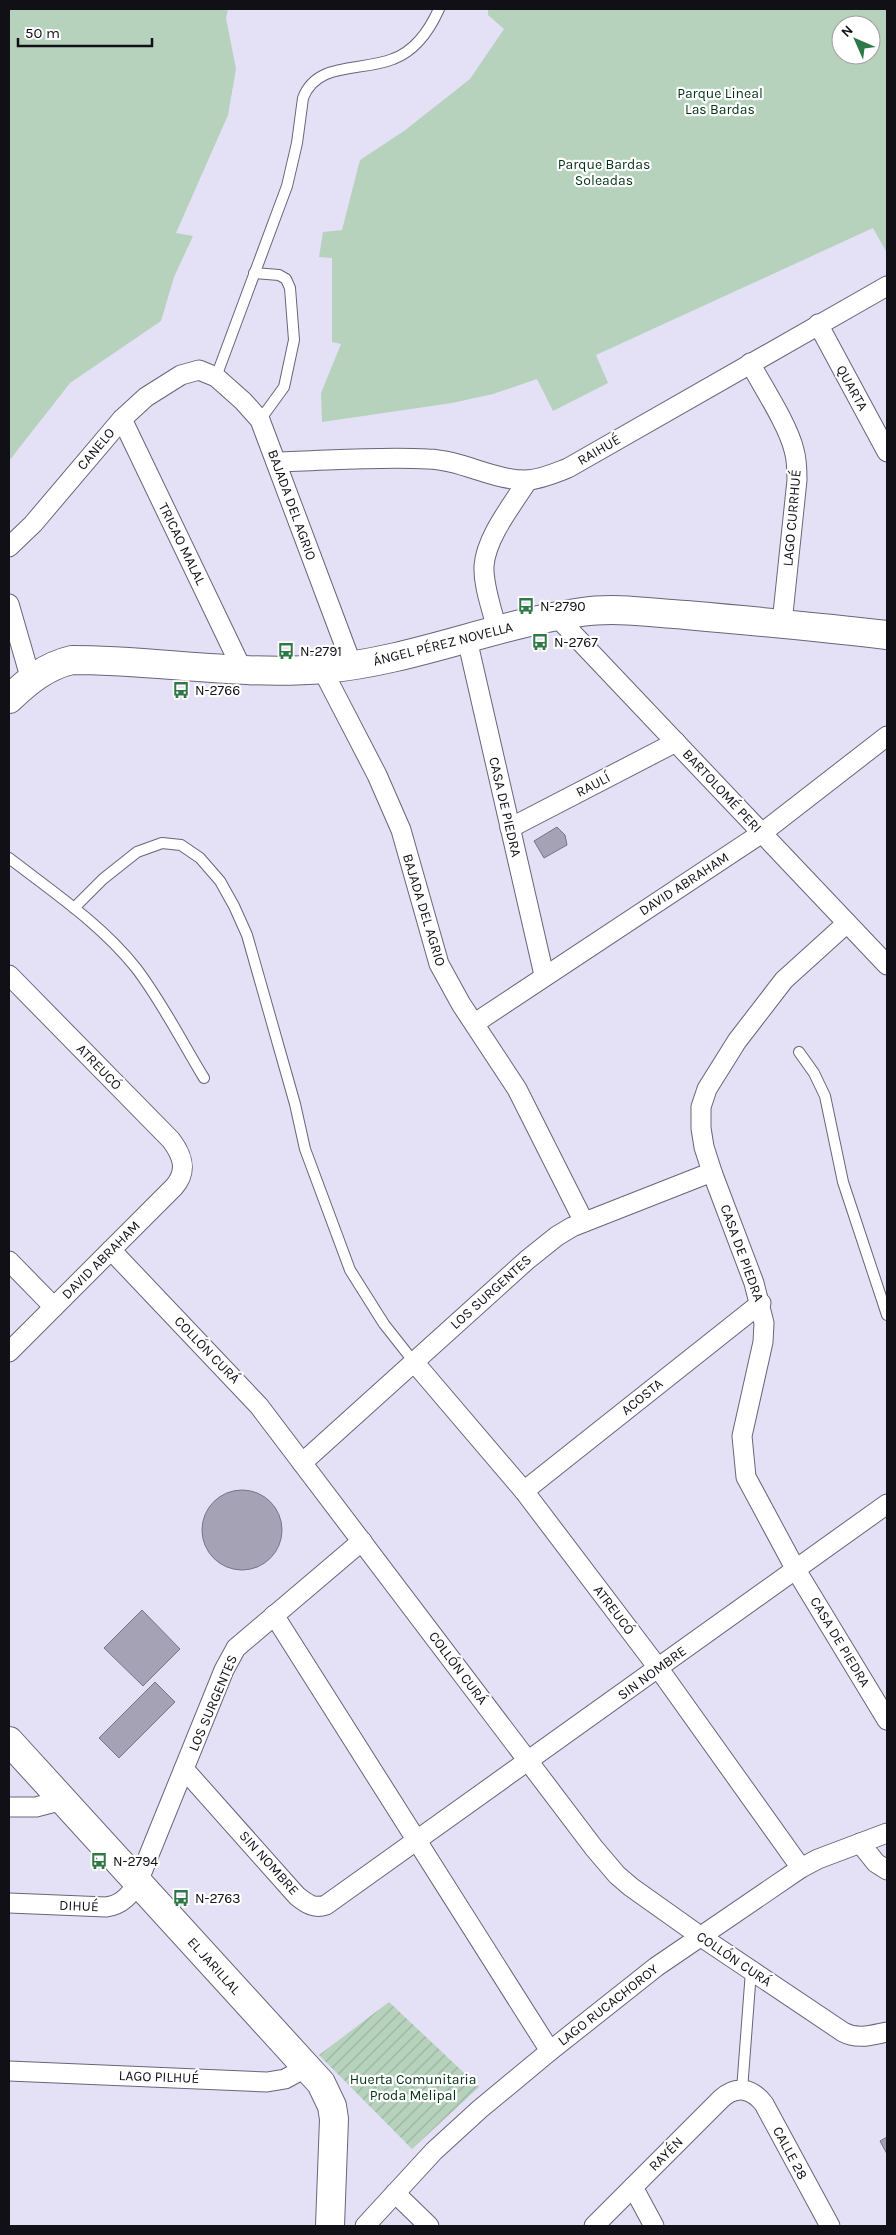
<svg xmlns="http://www.w3.org/2000/svg" width="896" height="2235" font-family="Karla,sans-serif">
<style>
.park{fill:#b6d2bc;fill-rule:evenodd}
.garden{fill:url(#garden-furrows)}
.building{fill:#a5a2b6;stroke:#777487}
.lines{fill:none;stroke-linecap:round;stroke-linejoin:round}
.lane-casing{stroke:#696578;stroke-width:12}
.street-casing{stroke:#696578;stroke-width:21}
.secondary-casing{stroke:#696578;stroke-width:30}
.lane{stroke:#fff;stroke-width:10}
.street{stroke:#fff;stroke-width:19}
.secondary{stroke:#fff;stroke-width:28}
.labels{text-anchor:middle;dominant-baseline:central;stroke-width:4.5;stroke-linejoin:round;paint-order:stroke}
.park-label{font-size:14px;fill:#003315;stroke:#fff}
.street-label{font-size:14px;fill:#111017;stroke:#fff}
.poi-label{font-size:14px;fill:#111017;stroke:#fff;text-anchor:start}
</style>
<defs>
<pattern id="garden-furrows" width="10" height="10" patternUnits="userSpaceOnUse" patternTransform="scale(1.25)"><rect width="10" height="10" fill="#b6d2bc"/><path d="M-1 1l2-2M0 10L10 0M9 11l2-2" fill="none" stroke="#9bb3a1"/></pattern>
</defs>
<rect width="100%" height="100%" fill="#e4e0f6"/>
<g class="park">
<path d="M9,9H228L226,18L236,69L228,115L176,233L193,236L174,277L161,321L70,383L9,461Z"/>
<path d="M488,9H887V253L873,228L596,355L608,383L553,411L537,379L493,394L452,403L322,422L321,393L341,344L332,342V258L319,257L323,232L342,230L360,160L404,131L470,79L504,29L488,15ZM841,25H871V55H841Z"/>
</g>
<path class="garden" d="M389,2002L479,2087L412,2149L319,2055Z"/>
<g class="building">
<path d="M557,827L565,835L567,845L544,858L534,841Z"/>
<circle cx="242" cy="1530" r="40"/>
<path d="M142,1610L180,1649L143,1686L104,1648Z"/>
<path d="M155,1682L175,1702L119,1758L99,1738Z"/>
<path d="M887,2137V2154L880,2141Z"/>
</g>
<g class="lines">
<g class="lane-casing">
<g id="lane">
<path d="M254,273L279,275L286,279L290,288L294,340L284,387L260,420"/>
<path d="M216,377L287,186L297,143L303,98C317,61 361,72 393,59C415,51 430,29 439,9"/>
<path d="M9,858C53,892 101,924 136,968C162,1002 182,1042 204,1078"/>
<path d="M74,908L103,879L137,852L162,843L181,845L200,858L220,881L234,906L247,935L295,1104L305,1149L350,1270L384,1324L414,1362"/>
<path d="M799,1052L814,1073L825,1096L843,1182L887,1315"/>
<path d="M742,2090L751,1971"/>
</g>
</g>
<g class="street-casing">
<g id="street">
<path d="M818,324L887,452"/>
<path d="M750,363C763,387 788,425 794,450C797,460 797,470 797,480L782,623"/>
<path d="M122,419L242,669"/>
<path d="M276,462C327,461 378,456 428,459C462,460 494,481 528,480C542,479 555,473 568,468L887,286"/>
<path d="M9,547L33,524L122,419L146,397L181,375L199,370L216,377L243,401L260,420L352,665"/>
<path d="M9,604L31,680"/>
<path d="M557,617L887,965"/>
<path d="M497,631C493,611 483,587 484,566C486,537 513,504 528,480"/>
<path d="M467,639L544,975"/>
<path d="M322,669L377,775L401,830L439,964L461,1004L517,1089L584,1222"/>
<path d="M510,828L676,742"/>
<path d="M847,923L784,980L737,1041L707,1089L701,1107V1128L704,1147L712,1172L754,1283L764,1323L763,1342L742,1436L746,1477L796,1570L887,1720"/>
<path d="M9,975L171,1140C183,1156 188,1171 174,1187L9,1352"/>
<path d="M475,1023L762,833L887,736"/>
<path d="M111,1250L259,1406L594,1848L617,1875L631,1887L700,1936L843,2032C858,2040 872,2035 887,2032"/>
<path d="M9,1261L54,1307"/>
<path d="M414,1362L524,1491L659,1669L801,1868"/>
<path d="M302,1463L527,1260L557,1236L572,1227L712,1172"/>
<path d="M524,1491L761,1303"/>
<path d="M274,1615L550,2051"/>
<path d="M184,1769L297,1896C307,1904 314,1909 326,1905L887,1504"/>
<path d="M9,1807H36L63,1800"/>
<path d="M860,1843L876,1863L887,1870"/>
<path d="M9,1903L106,1907C122,1905 130,1895 138,1882L224,1670L236,1648L362,1541"/>
<path d="M9,2071L267,2082L285,2079L307,2067"/>
<path d="M633,2187L654,2226"/>
<path d="M395,2193L429,2226"/>
<path d="M365,2226L434,2151L480,2109L550,2051L656,1967L801,1868L818,1859L887,1833"/>
<path d="M594,2226L721,2099C736,2085 752,2088 764,2104L830,2226"/>
</g>
</g>
<g class="secondary-casing">
<g id="secondary">
<path d="M9,699C28,681 46,666 72,660C156,660 240,676 324,669C413,661 495,624 582,612C616,607 652,613 686,615C753,621 820,627 887,635"/>
<path d="M9,1741L321,2083L332,2106L334,2119L330,2226"/>
</g>
</g>
<use href="#lane" class="lane"/>
<use href="#street" class="street"/>
<use href="#secondary" class="secondary"/>
</g>
<defs>
<g id="bus-bare" transform="scale(1.35)"><path d="M-5-6H5V4H4V6H2V4H-2V6H-4V4H-5ZM-3.5-4V0h7V-4ZM-3.5 1.2v1.5H-2V1.2ZM2 1.2v1.5H3.5V1.2Z" fill="#2f7947" stroke="#fff" stroke-width="2.5" paint-order="stroke"/></g>
</defs>
<g fill-rule="evenodd">
<use href="#bus-bare" x="526" y="606"/>
<use href="#bus-bare" x="540" y="642"/>
<use href="#bus-bare" x="286" y="651"/>
<use href="#bus-bare" x="181" y="690"/>
<use href="#bus-bare" x="99" y="1861"/>
<use href="#bus-bare" x="181" y="1898"/>
</g>
<g class="labels">
<g class="park-label">
<text x="720" y="93">Parque Lineal<tspan x="720" dy="16">Las Bardas</tspan></text>
<text x="604" y="164">Parque Bardas<tspan x="604" dy="16">Soleadas</tspan></text>
<text x="413" y="2079">Huerta Comunitaria<tspan x="413" dy="16">Proda Melipal</tspan></text>
</g>
<g class="street-label">
<text transform="translate(852 388) rotate(61)">QUARTA</text>
<text transform="translate(96 449) rotate(-50)">CANELO</text>
<text transform="translate(599 450) rotate(-30)">RAIHUÉ</text>
<text transform="translate(292 505) rotate(70)">BAJADA DEL AGRIO</text>
<text transform="translate(792 518) rotate(-85)">LAGO CURRHUÉ</text>
<text transform="translate(182 544) rotate(64)">TRICAO MALAL</text>
<text transform="translate(443 644) rotate(-14)">ÁNGEL PÉREZ NOVELLA</text>
<text transform="translate(593 785) rotate(-27)">RAULÍ</text>
<text transform="translate(722 791) rotate(47)">BARTOLOMÉ PERI</text>
<text transform="translate(505 807) rotate(77)">CASA DE PIEDRA</text>
<text transform="translate(684 884) rotate(-33)">DAVID ABRAHAM</text>
<text transform="translate(424 910) rotate(73)">BAJADA DEL AGRIO</text>
<text transform="translate(99 1067) rotate(46)">ATREUCÓ</text>
<text transform="translate(742 1253) rotate(70)">CASA DE PIEDRA</text>
<text transform="translate(101 1260) rotate(-45)">DAVID ABRAHAM</text>
<text transform="translate(491 1292) rotate(-42)">LOS SURGENTES</text>
<text transform="translate(207 1350) rotate(46)">COLLÓN CURÁ</text>
<text transform="translate(642 1397) rotate(-39)">ACOSTA</text>
<text transform="translate(614 1610) rotate(53)">ATREUCÓ</text>
<text transform="translate(840 1642) rotate(59)">CASA DE PIEDRA</text>
<text transform="translate(458 1668) rotate(53)">COLLÓN CURÁ</text>
<text transform="translate(652 1673) rotate(-36)">SIN NOMBRE</text>
<text transform="translate(213 1703) rotate(-67)">LOS SURGENTES</text>
<text transform="translate(269 1863) rotate(48)">SIN NOMBRE</text>
<text transform="translate(79 1906) rotate(2)">DIHUÉ</text>
<text transform="translate(734 1959) rotate(34)">COLLÓN CURÁ</text>
<text transform="translate(214 1966) rotate(48)">EL JARILLAL</text>
<text transform="translate(608 2005) rotate(-38)">LAGO RUCACHOROY</text>
<text transform="translate(159 2077) rotate(2)">LAGO PILHUÉ</text>
<text transform="translate(790 2153) rotate(62)">CALLE 28</text>
<text transform="translate(666 2154) rotate(-45)">RAYÉN</text>
</g>
<g class="poi-label">
<text x="540" y="606">N-2790</text>
<text x="554" y="642">N-2767</text>
<text x="300" y="651">N-2791</text>
<text x="195" y="690">N-2766</text>
<text x="113" y="1861">N-2794</text>
<text x="195" y="1898">N-2763</text>
</g>
</g>
<rect width="896" height="2235" fill="none" stroke="#111017" stroke-width="20"/>
<g transform="translate(856 40) rotate(315)"><circle r="24" fill="#ffffff" stroke="#a09fa2"/>
<path d="M0-4L9 19L0 12L-9 19Z" fill="#2f7947"/>
<text y="-8" font-size="14" font-weight="bold" text-anchor="middle" fill="#111017">N</text>
</g>
<path d="M18 38v8h134v-8" fill="none" stroke="#111017" stroke-width="2.5"/>
<text x="25" y="38" font-size="15" fill="#111017" stroke="#ffffff" stroke-width="4" paint-order="stroke">50 m</text>
</svg>
